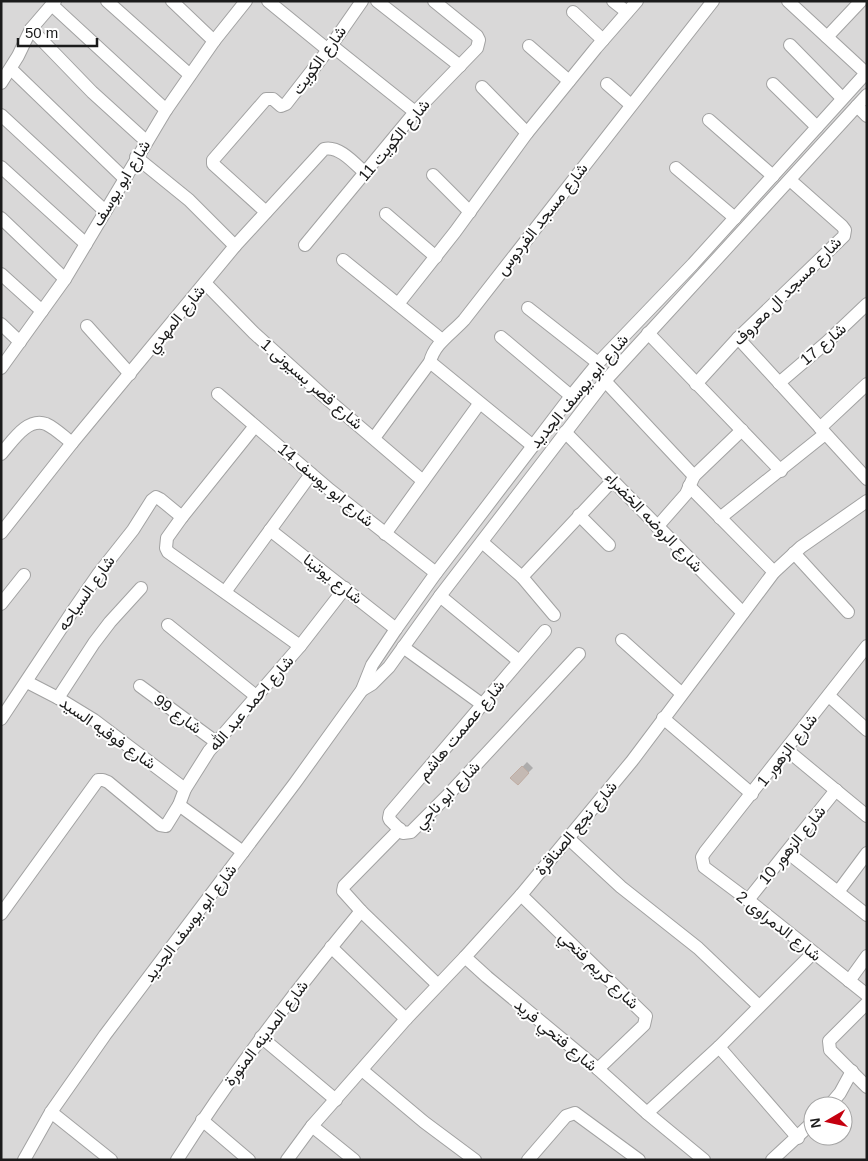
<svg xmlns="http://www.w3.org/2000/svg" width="868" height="1161" font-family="Helvetica,Vazirmatn,sans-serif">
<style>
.residential{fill:#d9d8d8;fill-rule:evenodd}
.shadow{fill:#0003}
.building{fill:#c4b9b3;stroke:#bfaca2}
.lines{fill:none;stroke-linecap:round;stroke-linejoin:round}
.minor-casing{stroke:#a2a2a2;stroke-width:14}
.minor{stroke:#fff;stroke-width:12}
.labels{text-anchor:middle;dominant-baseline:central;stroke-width:4;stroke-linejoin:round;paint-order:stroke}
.street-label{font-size:16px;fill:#1b1b1b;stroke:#fff}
</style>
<rect width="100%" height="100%" fill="#ede7df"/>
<path class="residential" d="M1,1H867V1160H1ZM813,1106H843V1136H813Z"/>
<path class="shadow" d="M527,762L533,768L518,783L512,778Z"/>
<path class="building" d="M522,766L529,773L518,785L510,778Z"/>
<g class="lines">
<g class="minor-casing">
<g id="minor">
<path d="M107,1L190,75"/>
<path d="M172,1L214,41"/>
<path d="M268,1L328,50"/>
<path d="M377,1L460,66"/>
<path d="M613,1L627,12"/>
<path d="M788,1L866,73"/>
<path d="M52,5L166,110"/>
<path d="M573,12L603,40"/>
<path d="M31,29L92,92L146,141"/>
<path d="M827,37L861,1"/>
<path d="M331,45L415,112"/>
<path d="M790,45L842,98"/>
<path d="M529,46L569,81"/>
<path d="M11,69L124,178"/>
<path d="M1,83L18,56L31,29L55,1"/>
<path d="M607,84L631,105"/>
<path d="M773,84L817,127"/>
<path d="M482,87L527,133"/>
<path d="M857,106L867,116"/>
<path d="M1,115L105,211"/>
<path d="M709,120L773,176"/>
<path d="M136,157L189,200L235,246"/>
<path d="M1,167L86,244"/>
<path d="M676,168L735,218"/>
<path d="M433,175L470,212"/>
<path d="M266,212L213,164V160L266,99H273L281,106L286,104L328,50L362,1"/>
<path d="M386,214L436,257"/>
<path d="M1,218L65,279"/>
<path d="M305,245L415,112L477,48L479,40L477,36L434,1"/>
<path d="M343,260L442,340"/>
<path d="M1,274L42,311"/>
<path d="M205,283L254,333L326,398L423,481"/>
<path d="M398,304L455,232L527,133L596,48L637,1"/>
<path d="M528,308L598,363"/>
<path d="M1,324L20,342"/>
<path d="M87,326L130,374"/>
<path d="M648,333L781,471"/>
<path d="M501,337L571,396"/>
<path d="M738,338L867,479"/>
<path d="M430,362L533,446"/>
<path d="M1,368L65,279L166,110L214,41L246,1"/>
<path d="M605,381L694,476"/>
<path d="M779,383L827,342L867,304"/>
<path d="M696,384L738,338L844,236L845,230L842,226L790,180"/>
<path d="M218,394L330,490L436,573"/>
<path d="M255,426L182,517L167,538L166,548L168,552L300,646"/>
<path d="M820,428L867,384"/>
<path d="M565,432L743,613"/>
<path d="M374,438L430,362C434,344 451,334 464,320L713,1"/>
<path d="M1,454C12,442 27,417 46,424C55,428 64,437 72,443"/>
<path d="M689,486L774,572"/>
<path d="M579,515L609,545"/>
<path d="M720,518L825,434"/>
<path d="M657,527L686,494L694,476L742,430"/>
<path d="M270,530L396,629"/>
<path d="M1,533L72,443L235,246L324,149C339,145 355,164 365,173"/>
<path d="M385,534L479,404"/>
<path d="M482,542L522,577L554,615"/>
<path d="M794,553L848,612"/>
<path d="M522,577L613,480"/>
<path d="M225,592L311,474"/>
<path d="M440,596L519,661"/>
<path d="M1,604L24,575"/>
<path d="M168,625L256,696"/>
<path d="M545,631L390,813L389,818L390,820L403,833L411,832L447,796L579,654"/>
<path d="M622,640L681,693"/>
<path d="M867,646L705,852L702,857L704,867L748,900L867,995"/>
<path d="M403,647L483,705"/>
<path d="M27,682L58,698L94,720L185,789"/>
<path d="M140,686L216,742"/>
<path d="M362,690L372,684L389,667L440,596L605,381L867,95"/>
<path d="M829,696L867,730"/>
<path d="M58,698L94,643L110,622L141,588"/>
<path d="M663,718L752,794"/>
<path d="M1,719L74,609L99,573L133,530L152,500L156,497L160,499L182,517"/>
<path d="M787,750L867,816"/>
<path d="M179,805L243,852"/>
<path d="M400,829L344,886L343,891L361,911L438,985"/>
<path d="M568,838L621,887L698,948L759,1006"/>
<path d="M787,852L867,915"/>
<path d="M838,892L867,853"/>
<path d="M521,895L646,1016L644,1025L598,1069"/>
<path d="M748,900L836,790"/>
<path d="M1,914L98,780H103L108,782L160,825L166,826L179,805L185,789L209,751L300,646L345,588"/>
<path d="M331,947L406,1019"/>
<path d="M465,957L487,977L598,1069L647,1113L704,1160"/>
<path d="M849,981L867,956"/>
<path d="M867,1003L829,1041L830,1050L867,1087"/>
<path d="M261,1037L336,1100"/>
<path d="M719,1047L798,1138"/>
<path d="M362,1070L424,1122L475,1160"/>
<path d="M829,1106L840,1093L852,1071"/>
<path d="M51,1112L111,1160"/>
<path d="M647,1113L719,1047L813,953"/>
<path d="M202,1120L249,1160"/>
<path d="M312,1126L354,1160"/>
<path d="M24,1160L51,1112L105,1035L295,783L362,690L372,665L396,629L436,573L571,396L598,363L693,264L867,72"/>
<path d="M177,1160C232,1073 295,991 361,911"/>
<path d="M287,1160L312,1126L406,1019L465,957L521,895L632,761L774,572L801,547L867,501"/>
<path d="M528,1160L566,1116L575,1113L639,1160"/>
<path d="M772,1160L813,1122"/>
</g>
</g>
<use href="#minor" class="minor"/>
</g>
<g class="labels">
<g class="street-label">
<text transform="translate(319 60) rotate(-54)">شارع الكويت</text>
<text transform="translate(394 140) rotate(-50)">شارع الكويت 11</text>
<text transform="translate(121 183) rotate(-59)">شارع ابو يوسف</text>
<text transform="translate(542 219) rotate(-52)">شارع مسجد الفردوس</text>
<text transform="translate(787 291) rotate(-45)">شارع مسجد ال معروف</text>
<text transform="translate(176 319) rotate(-51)">شارع المهدي</text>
<text transform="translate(823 344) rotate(-41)">شارع 17</text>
<text transform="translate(312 384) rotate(41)">شارع قصر بسيونى 1</text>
<text transform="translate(579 391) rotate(-50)">شارع ابو يوسف الجديد</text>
<text transform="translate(326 485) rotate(40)">شارع ابو يوسف 14</text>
<text transform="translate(654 522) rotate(46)">شارع الروضه الخضراء</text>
<text transform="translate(333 579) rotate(38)">شارع يوتينا</text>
<text transform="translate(86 593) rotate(-55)">شارع السياحه</text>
<text transform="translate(251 703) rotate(-49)">شارع احمد عبد الله</text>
<text transform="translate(178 714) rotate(36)">شارع 99</text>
<text transform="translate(461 730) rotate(-50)">شارع عصمت هاشم</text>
<text transform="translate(108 733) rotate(35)">شارع فوقيه السيد</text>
<text transform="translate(787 750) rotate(-52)">شارع الزهور 1</text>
<text transform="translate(447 795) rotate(-46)">شارع ابو ناجي</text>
<text transform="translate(576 828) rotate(-50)">شارع نجع الصناقرة</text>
<text transform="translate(792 845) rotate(-51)">شارع الزهور 10</text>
<text transform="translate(190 923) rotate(-53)">شارع ابو يوسف الجديد</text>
<text transform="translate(779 926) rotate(38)">شارع الدمراوى 2</text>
<text transform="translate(599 970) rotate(44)">شارع كريم فتحي</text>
<text transform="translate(266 1033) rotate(-53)">شارع المدينه المنورة</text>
<text transform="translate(556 1035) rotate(40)">شارع فتحي فريد</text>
</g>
</g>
<rect width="868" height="1161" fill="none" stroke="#1b1b1b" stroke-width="5"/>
<g transform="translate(828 1121) rotate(261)"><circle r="24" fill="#ffffff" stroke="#a4a4a4"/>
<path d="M0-4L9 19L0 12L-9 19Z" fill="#c5000f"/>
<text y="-8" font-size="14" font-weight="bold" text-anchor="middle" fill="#1b1b1b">N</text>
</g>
<path d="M18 38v8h79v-8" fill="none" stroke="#1b1b1b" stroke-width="2.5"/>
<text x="25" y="38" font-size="15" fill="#1b1b1b" stroke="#ffffff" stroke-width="4" paint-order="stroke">50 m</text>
</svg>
